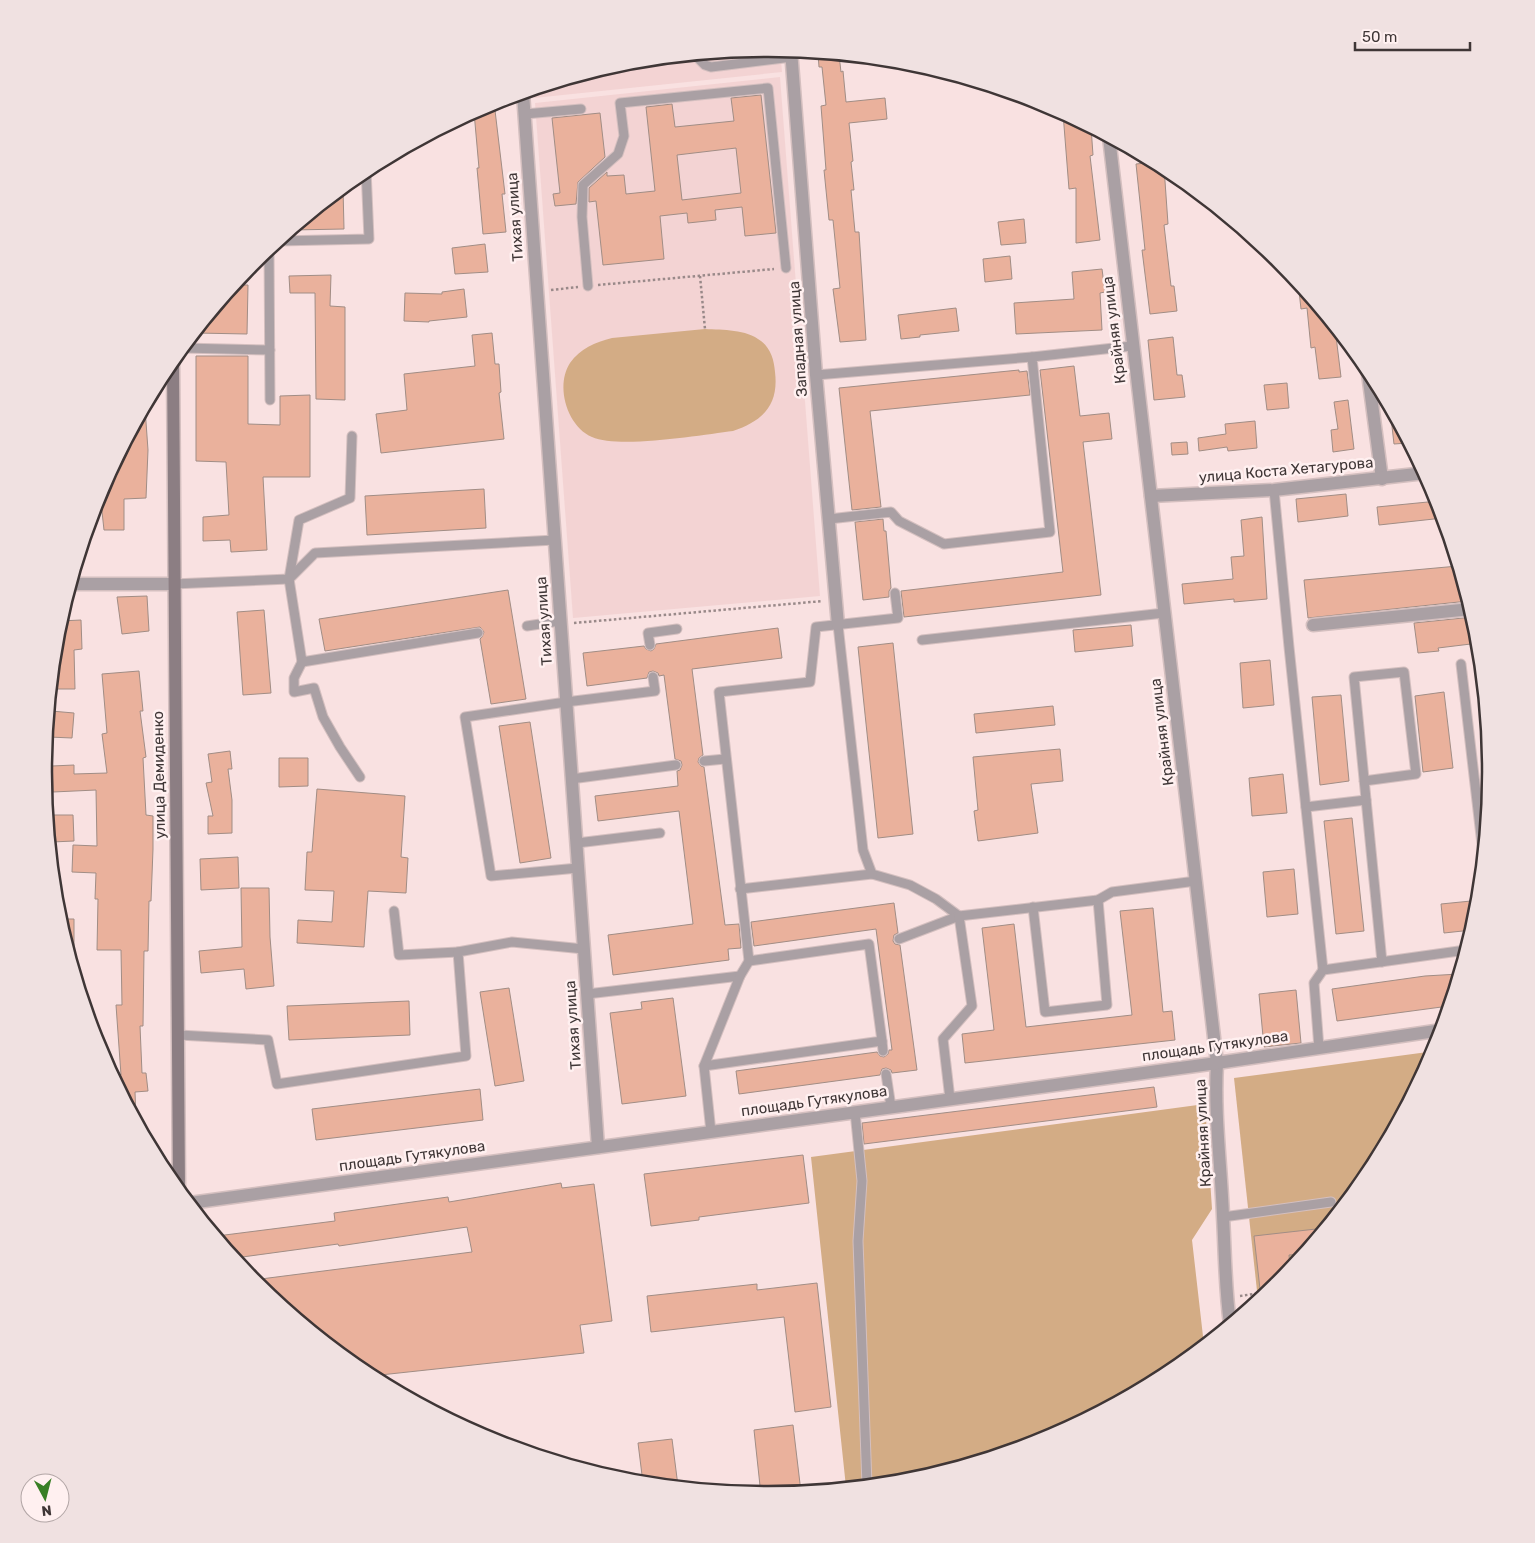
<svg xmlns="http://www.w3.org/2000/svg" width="1535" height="1543" font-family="Rubik,sans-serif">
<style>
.built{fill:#f3d3d3}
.green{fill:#d3ac85}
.building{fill:#eab19c;stroke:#a18d85;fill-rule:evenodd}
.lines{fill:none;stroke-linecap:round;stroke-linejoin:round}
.service-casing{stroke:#d4bfbf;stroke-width:11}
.minor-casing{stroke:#d4bfbf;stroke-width:15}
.tertiary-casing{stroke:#d4bfbf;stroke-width:15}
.secondary-casing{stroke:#d4bfbf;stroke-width:15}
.path{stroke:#998989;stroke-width:2.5;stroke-dasharray:2.5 2.5;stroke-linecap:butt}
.service{stroke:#aaa0a4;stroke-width:9}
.minor{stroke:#aaa0a4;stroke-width:12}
.tertiary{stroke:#aaa0a4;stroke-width:12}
.secondary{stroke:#8c7e83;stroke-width:12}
.labels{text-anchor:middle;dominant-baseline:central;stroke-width:5;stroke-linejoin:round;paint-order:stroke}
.street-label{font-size:15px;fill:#3f3636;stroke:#fff0f0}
.rim{fill:none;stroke:#3f3636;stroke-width:2.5}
</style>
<rect width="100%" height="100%" fill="#f9e1e1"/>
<g class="built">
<path d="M768,48L780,49L782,72L534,98L533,90L627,62Z"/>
<path d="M780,77L820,596L573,618L535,103Z"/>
</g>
<g class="green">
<path d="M705,329C723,330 746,329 761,341C771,349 774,360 775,372C779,405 763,421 733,431C701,435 619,449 592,437C567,426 555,386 570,363C580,349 595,342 612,338Z"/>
<path d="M1435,1051L1369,1174L1279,1283L1258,1300L1234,1078Z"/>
<path d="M1205,1104L1212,1209L1192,1240L1204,1345L1169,1373L1044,1440L908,1481L846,1487L811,1157Z"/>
</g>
<g class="building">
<path d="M818,53L839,55L841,72L843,71L846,102L885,98L887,119L849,123L853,161L851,162L854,190H851L855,232H859L866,340L840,342L833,289L840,288L833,220H829L824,170H826L821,106L826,105L822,67H819Z"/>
<path d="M761,95L776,233L745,236L742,207L715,210L716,220L688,223L687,213L660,216L664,259L603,265L596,201L589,202V188L607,172V176L624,175L626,194L655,191L646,107L672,104L675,127L734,121L731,98ZM736,148L741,193L682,200L677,155Z"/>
<path d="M494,102L505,194H502L506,232L483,234L477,168H479L474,112Z"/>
<path d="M600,113L605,157L578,182L576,204L555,206L553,194L560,193L552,118Z"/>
<path d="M1063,113L1091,127L1093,155L1090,156L1100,240L1076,243V188L1069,189Z"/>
<path d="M1155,162L1164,167L1168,224L1164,225L1171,286H1174L1177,311L1150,314L1142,250H1145L1136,164Z"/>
<path d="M343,188L344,229L292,230Z"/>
<path d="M1024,219L1026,243L1001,245L998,222Z"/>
<path d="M485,244L488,272L455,274L452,248Z"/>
<path d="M1010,256L1012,279L985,282L983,259Z"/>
<path d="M1102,269L1105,292L1100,293L1102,330L1016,334L1014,303L1074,299L1072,272Z"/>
<path d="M331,275L330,306L345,307V400L316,399L315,293H290L289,276Z"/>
<path d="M1298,282L1335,328L1341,377L1319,379L1315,347L1311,348L1307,308L1301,309Z"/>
<path d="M235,285H248L247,334L196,333Z"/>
<path d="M464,289L467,317L429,321V322L404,321L405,293L442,294V292Z"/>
<path d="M956,308L959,331L920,335V337L901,339L898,315Z"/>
<path d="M492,333L495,364H499L501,392L499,393L504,439L381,453L376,414L407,410L404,374L475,366L472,335Z"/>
<path d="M1173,337L1177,375H1182L1185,397L1154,400L1148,340Z"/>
<path d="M196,356H248V424L280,425V396L310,395V477H263L267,550L231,552L230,540L203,541V517L229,515L226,462L196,461Z"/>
<path d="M1074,366L1080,416L1109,413L1112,439L1083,442L1101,595L904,617L901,591L1063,572L1040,370Z"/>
<path d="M1019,370V372L1027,371L1030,395L870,411L881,507L852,510L839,388Z"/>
<path d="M1287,383L1289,408L1267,410L1264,385Z"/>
<path d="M1348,400L1354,449L1333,452L1331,430L1338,429L1334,402Z"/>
<path d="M145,408L148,450L146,498L124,499V530H104L100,493Z"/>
<path d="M1390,409H1391L1408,443L1394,444Z"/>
<path d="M1255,421L1257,448L1228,451L1227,447L1199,451L1198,438L1226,434L1225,424Z"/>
<path d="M1187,442L1188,454L1172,455L1171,443Z"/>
<path d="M484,489L486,528L367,535L365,496Z"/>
<path d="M1346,494L1348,516L1298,522L1296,499Z"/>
<path d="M1438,501L1443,518L1379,525L1377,507Z"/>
<path d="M1262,517L1267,599L1234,602V599L1184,604L1182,584L1233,579L1231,557L1244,556L1241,520Z"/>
<path d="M883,519L884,531H886L891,588L889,591V597L863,600L855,522Z"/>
<path d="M1458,566L1468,601L1308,618L1304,580Z"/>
<path d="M508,590L526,699L491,704L480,639L482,637L484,632L480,627L325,651L319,619Z"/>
<path d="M147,596L149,631L122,634L117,597Z"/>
<path d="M264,610L271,693L243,695L237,612Z"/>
<path d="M1473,617L1477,631L1479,643L1438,648L1439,651L1418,653L1414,623Z"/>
<path d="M81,620L82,649L74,650L75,689H53L58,630L60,621Z"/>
<path d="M1131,625L1133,646L1075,652L1073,630Z"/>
<path d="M778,628L782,658L692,669L703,755L699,758L698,762L701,766L704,767L725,925L739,924L741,948L728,949L729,960L613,975L608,935L693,924L679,811L598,821L595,796L678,786L677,771L680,770L682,765L681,761L675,759L664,675L659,676L658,673L653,671L649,672L647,678L587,686L583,653L644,646L646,649L651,651L654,649L656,644Z"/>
<path d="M893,643L913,834L878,838L858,647Z"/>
<path d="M1270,660L1274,705L1243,708L1240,663Z"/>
<path d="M139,671L143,711H140L146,757L143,758L146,815L153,816V849L151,901H149L148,951H144L143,1026H140L142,1073H146L148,1091L135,1092L136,1117L113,1075H121L116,1005H122L121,950H97L98,899H95L96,873L72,872L73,845L97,846L96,790L53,792L52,766L74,765V774L107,773L102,734L107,733L102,674Z"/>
<path d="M1444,692L1453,768L1423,772L1415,696Z"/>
<path d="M1341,695L1349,781L1320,785L1312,697Z"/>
<path d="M1053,706L1055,725L976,733L974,714Z"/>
<path d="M51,711L74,713L72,738L49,737Z"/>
<path d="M530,722L551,858L520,863L499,726Z"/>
<path d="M1060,749L1063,781L1031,784L1038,833L978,841L974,811L978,810L973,757Z"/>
<path d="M230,751L232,769H228L232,800V833L208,834V816H213L206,783L212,782L208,754Z"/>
<path d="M279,758H308V786L279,787Z"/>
<path d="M1283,774L1287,813L1252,816L1249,778Z"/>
<path d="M317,789L405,796L401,857L408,858L406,893L368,891L364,947L297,943L298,920L332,922L334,891L305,890L307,852H312Z"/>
<path d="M51,815H73L74,841L52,842Z"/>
<path d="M1352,818L1364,931L1336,934L1324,821Z"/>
<path d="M238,857L239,888L201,890L200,859Z"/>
<path d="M1294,869L1298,914L1267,917L1263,872Z"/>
<path d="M241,888H269L270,937L274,986L246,989L244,969L201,973L199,951L242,947Z"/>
<path d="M1471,901L1474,925L1472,930L1444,933L1441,904Z"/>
<path d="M894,903L898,933L894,935L893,941L895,944L900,945L917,1070L892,1073L891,1070L886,1068L882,1069L880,1075L739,1094L736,1071L877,1052L880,1056L884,1057L888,1054L889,1050H892L876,929L754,946L751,922Z"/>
<path d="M1153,908L1163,1012L1172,1011L1175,1040L965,1063L962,1034L994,1030L982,928L1014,924L1026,1027L1132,1015L1120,911Z"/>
<path d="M60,919H74V956H71Z"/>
<path d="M1459,974L1449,1006L1337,1021L1332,989L1425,976Z"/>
<path d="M509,988L524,1081L495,1086L480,992Z"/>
<path d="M1296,990L1301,1043L1264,1047L1259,994Z"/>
<path d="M673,998L686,1096L622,1104L610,1013L642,1009L641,1002Z"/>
<path d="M409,1001L410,1035L289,1040L287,1006Z"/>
<path d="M1154,1087L1157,1107L864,1144L862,1123Z"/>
<path d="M480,1089L483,1120L316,1140L312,1109Z"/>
<path d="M803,1155L809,1203L699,1217V1220L651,1226L644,1174Z"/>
<path d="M561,1183L562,1188L594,1184L612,1321L580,1325L584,1353L371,1376L253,1280L472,1252L467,1227L339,1246L338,1244L235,1258L217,1236L335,1221L334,1213L448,1197L449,1202Z"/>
<path d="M1325,1228L1304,1254L1289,1255L1290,1270L1279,1283L1261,1298L1254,1236Z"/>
<path d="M817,1283L831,1407L795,1412L784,1317L651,1332L647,1296L757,1284V1290Z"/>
<path d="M793,1425L801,1492L761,1495L754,1430Z"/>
<path d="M672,1439L678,1486L643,1483L638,1443Z"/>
</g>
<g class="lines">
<g class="service-casing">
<g id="service">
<path d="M695,55L705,65L711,67L792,57"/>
<path d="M525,114L581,109"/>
<path d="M279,241L369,239L366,169"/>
<path d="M269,249L270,400"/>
<path d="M588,286L582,217L583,185L618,154L624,136L620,103L768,88L786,268"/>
<path d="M183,348L270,350"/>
<path d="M816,375L1032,357"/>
<path d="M352,436L350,498L299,520L289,579L302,662L478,633"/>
<path d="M1274,490L1289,647L1323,970"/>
<path d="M829,519L891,512L899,521L944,544L1050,532L1032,357L1132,346"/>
<path d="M173,584L289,579L315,553L555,540"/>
<path d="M838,625L863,850L872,874L910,885L936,899L959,916"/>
<path d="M527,626L560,621"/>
<path d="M922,640L1164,613"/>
<path d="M650,645L648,633L677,629"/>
<path d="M302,662L294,678V692L314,688L323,717L340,747L360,777"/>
<path d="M1461,664L1483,853"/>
<path d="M704,761L725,759"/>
<path d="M571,779L676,765"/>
<path d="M1364,781L1416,774L1404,672L1354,677L1382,962"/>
<path d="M1306,807L1366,800"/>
<path d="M577,843L660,833"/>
<path d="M578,868L491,876L465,717L566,702L655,691L653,677"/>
<path d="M740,889L872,874"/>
<path d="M1033,907L1045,1012L1107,1005L1098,900"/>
<path d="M394,911L399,955L458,952"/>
<path d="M899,939L959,916"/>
<path d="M587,994L740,976"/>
<path d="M179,1035L268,1040L277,1084L466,1056L458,952L512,942L584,949"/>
<path d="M882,1041L883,1051"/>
<path d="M1319,1048L1314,983L1323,970L1466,950"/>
<path d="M704,1066L882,1041L869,944L749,961"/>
<path d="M886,1074L891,1107"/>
<path d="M950,1099L943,1039L972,1006L959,916L1098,900L1112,892L1196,881"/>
<path d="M855,1112L862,1181L858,1241L867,1485"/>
<path d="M711,1132L704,1066L740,976L749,961L719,692L810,682L816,627L898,618L895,593"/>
<path d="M1223,1217L1331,1202"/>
</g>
</g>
<g class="minor-casing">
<g id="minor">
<path d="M791,50L816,375L838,625"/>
<path d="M523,93L598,1147"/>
<path d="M1367,366L1382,479"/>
<path d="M1151,496L1274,490L1425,473"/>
<path d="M72,584H173"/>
<path d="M1313,625L1471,609"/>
</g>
</g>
<g class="tertiary-casing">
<g id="tertiary">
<path d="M1109,137L1217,1063C1214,1114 1221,1165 1223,1216C1225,1252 1225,1288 1230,1324"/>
<path d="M190,1203L1217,1063L1442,1030"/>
</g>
</g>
<g class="secondary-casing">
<path id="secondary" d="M173,361L179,1189"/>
</g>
<g class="path">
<path d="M700,276L705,329"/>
<path d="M598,285L774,269"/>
<path d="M551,290L578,287"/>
<path d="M574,623L823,601"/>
<path d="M1240,1296L1260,1293"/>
</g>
<use href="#service" class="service"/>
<use href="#minor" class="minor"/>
<use href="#tertiary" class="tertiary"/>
<use href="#secondary" class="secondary"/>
</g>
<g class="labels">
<g class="street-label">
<text transform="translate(515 217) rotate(-94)">Тихая улица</text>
<text transform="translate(1114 330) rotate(-97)">Крайняя улица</text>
<text transform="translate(798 339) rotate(-94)">Западная улица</text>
<text transform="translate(1286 470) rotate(-5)">улица Коста Хетагурова</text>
<text transform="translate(544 621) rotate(-94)">Тихая улица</text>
<text transform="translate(1162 732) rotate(-97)">Крайняя улица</text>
<text transform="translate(159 775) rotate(-91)">улица Демиденко</text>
<text transform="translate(573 1025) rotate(-94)">Тихая улица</text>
<text transform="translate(1215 1046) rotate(-8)">площадь Гутякулова</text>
<text transform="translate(814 1101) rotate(-8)">площадь Гутякулова</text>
<text transform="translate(1203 1133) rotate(-93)">Крайняя улица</text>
<text transform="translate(412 1156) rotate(-8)">площадь Гутякулова</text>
</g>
</g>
<path d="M0 0H1535V1543H0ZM766 57H768A714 714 0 0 1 1482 771V772A714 714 0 0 1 768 1486H766A714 714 0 0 1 52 772V771A714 714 0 0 1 766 57Z" fill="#f0e1e1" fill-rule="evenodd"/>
<path class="rim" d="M766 57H768A714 714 0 0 1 1482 771V772A714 714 0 0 1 768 1486H766A714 714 0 0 1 52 772V771A714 714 0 0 1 766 57Z"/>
<g transform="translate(45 1498) rotate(173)"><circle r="24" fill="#fff0f0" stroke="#b2a6a6"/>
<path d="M0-4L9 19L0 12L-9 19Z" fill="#387f25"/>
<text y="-8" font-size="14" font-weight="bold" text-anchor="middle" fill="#3f3636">N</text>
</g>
<path d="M1355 42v8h115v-8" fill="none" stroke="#3f3636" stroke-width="2.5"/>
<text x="1362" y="42" font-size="15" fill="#3f3636" stroke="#fff0f0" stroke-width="4" paint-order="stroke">50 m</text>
</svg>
